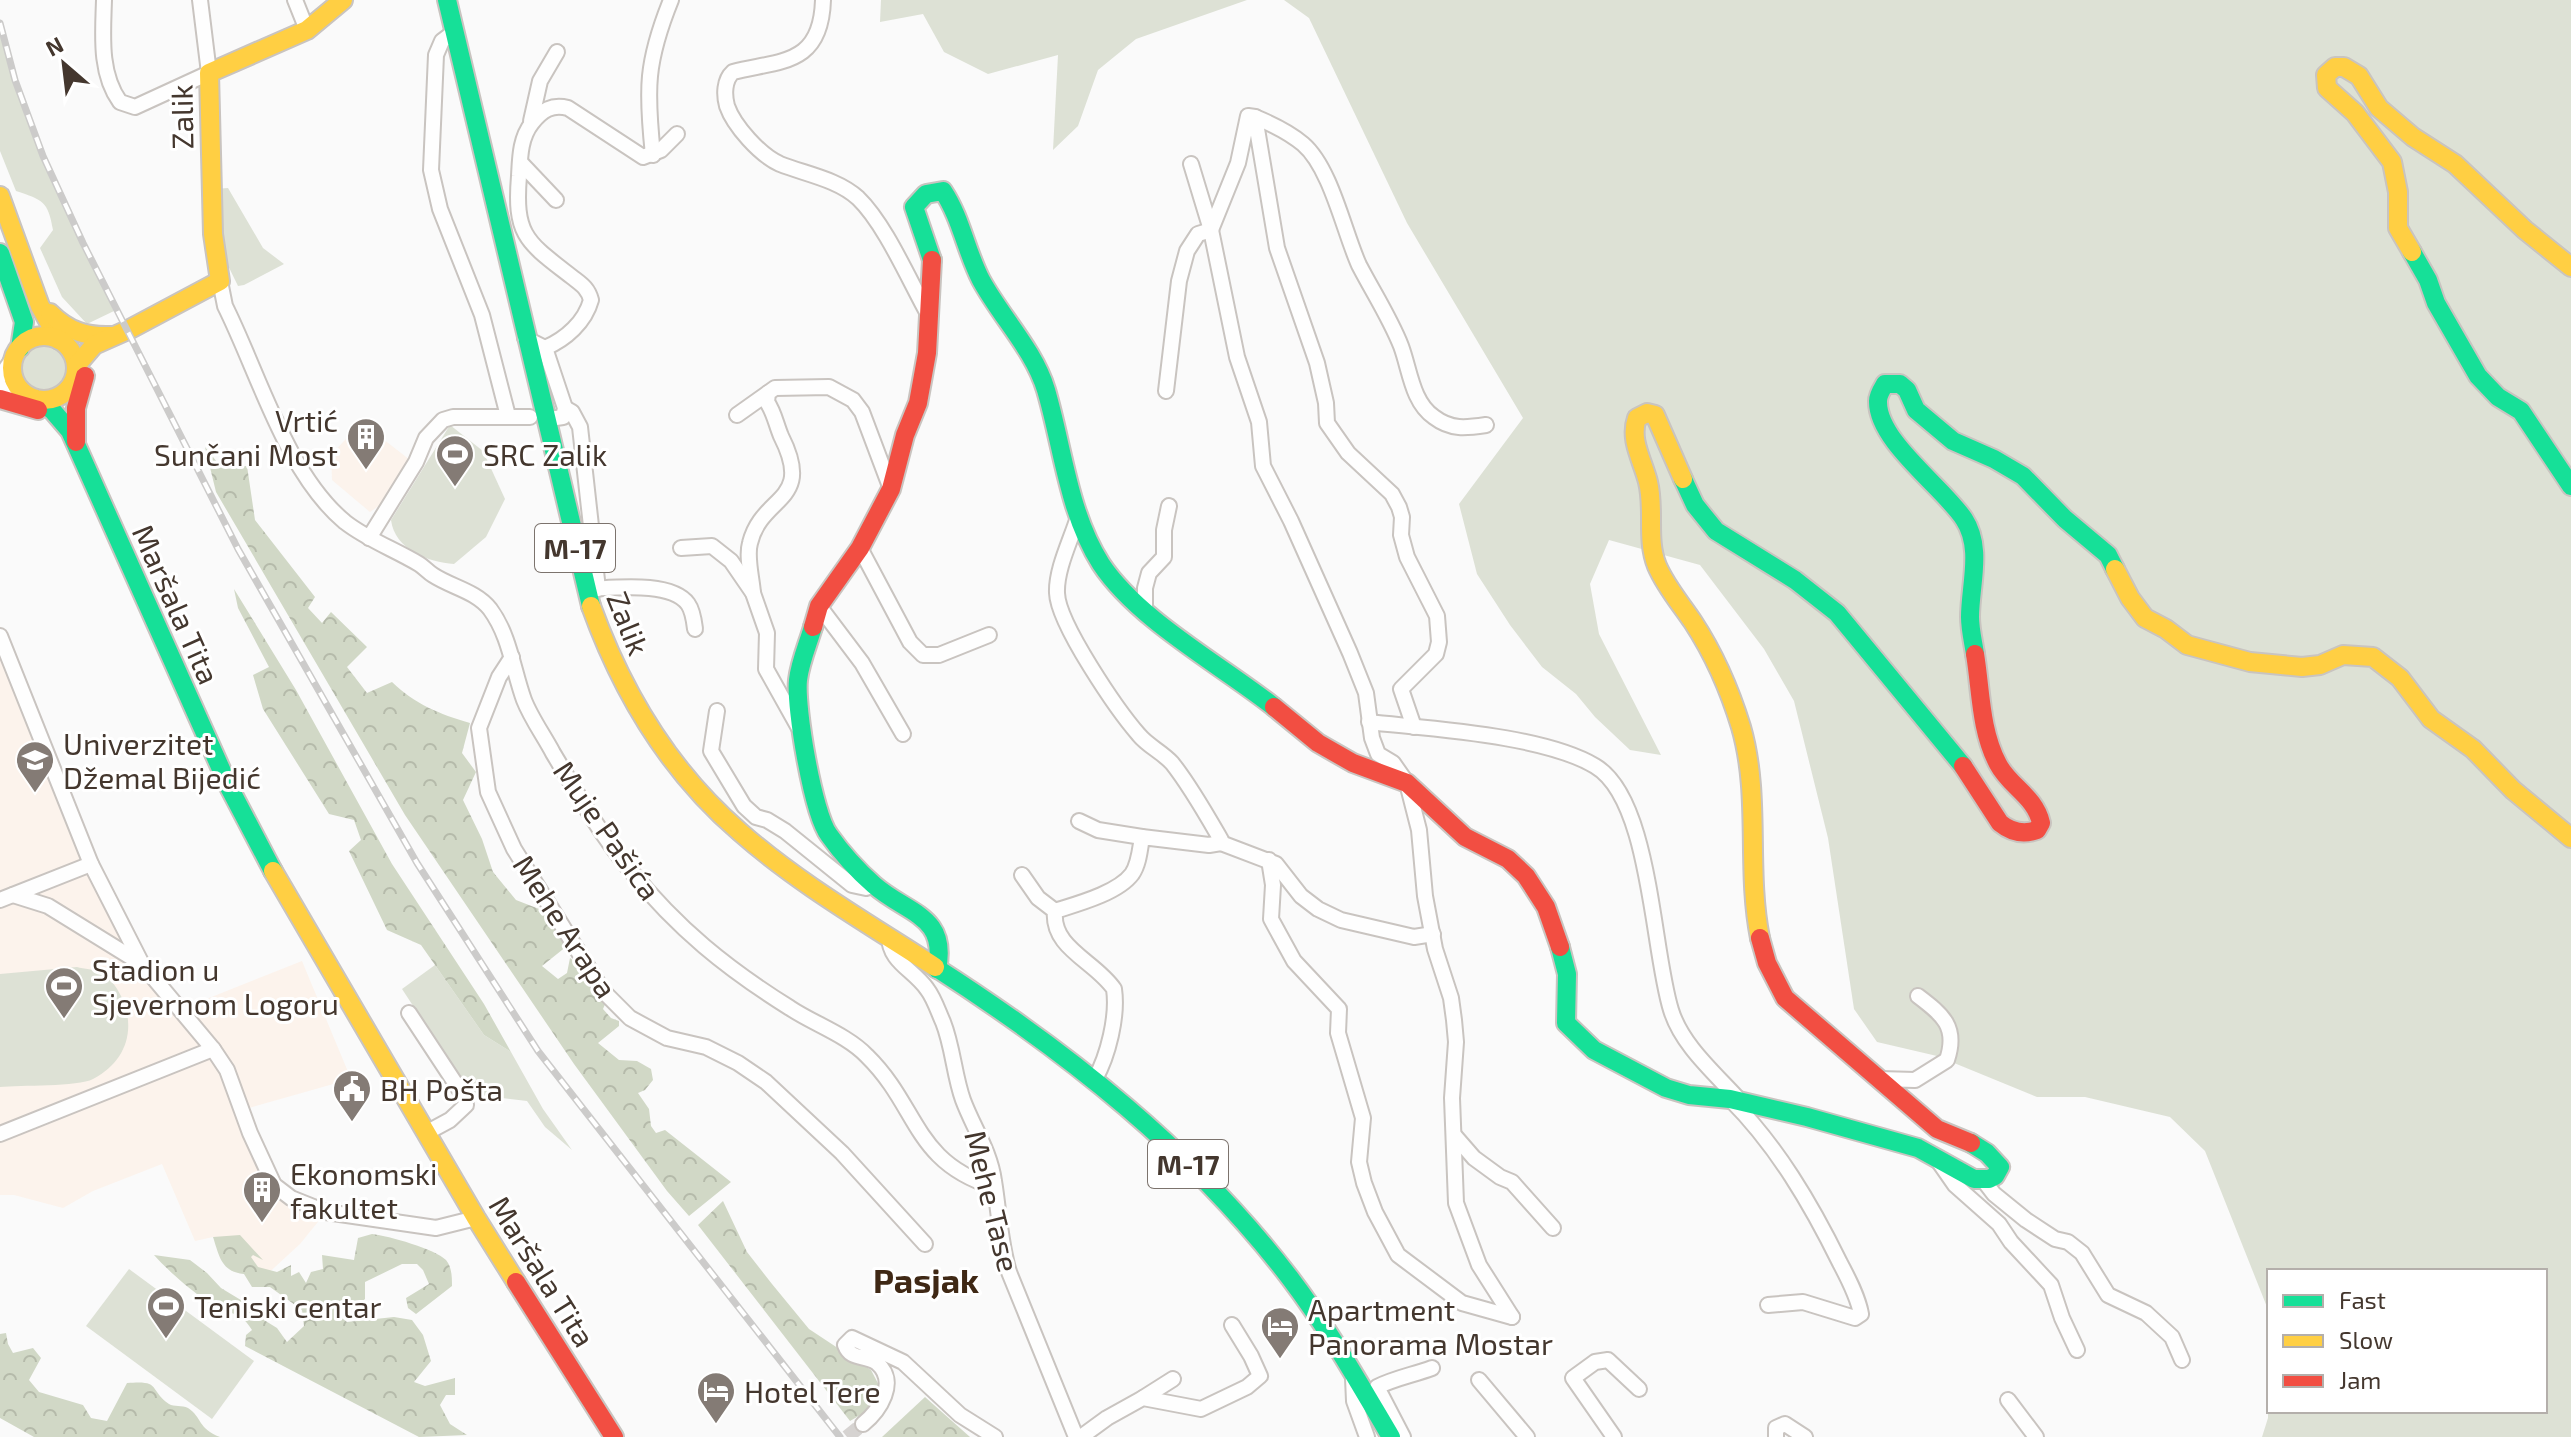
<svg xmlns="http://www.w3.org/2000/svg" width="2571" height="1437" font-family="'Exo 2',sans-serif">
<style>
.education{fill:#fcf3ec}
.green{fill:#dde1d5;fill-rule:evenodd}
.forest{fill:url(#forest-crowns)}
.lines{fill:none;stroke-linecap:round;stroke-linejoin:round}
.street-tunnel{stroke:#d6d3d1;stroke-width:14;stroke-dasharray:14 7;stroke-linecap:butt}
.street-casing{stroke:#c9c4c0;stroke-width:18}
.fast-casing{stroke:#c9c4c0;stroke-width:22}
.slow-casing{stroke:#c9c4c0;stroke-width:22}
.jam-casing{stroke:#c9c4c0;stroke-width:22}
.street{stroke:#fefefe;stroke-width:14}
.fast{stroke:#16e098;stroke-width:18}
.slow{stroke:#ffcf43;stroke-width:18}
.jam{stroke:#f24e42;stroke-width:18}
.rail-casing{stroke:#cccbca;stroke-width:7}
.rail{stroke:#fff;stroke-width:4;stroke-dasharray:12;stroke-linecap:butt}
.labels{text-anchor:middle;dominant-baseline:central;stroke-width:6;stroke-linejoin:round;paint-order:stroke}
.shield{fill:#fff;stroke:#7c736d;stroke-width:2}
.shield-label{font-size:28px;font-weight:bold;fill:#44372e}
.street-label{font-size:30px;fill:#44372e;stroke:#fff}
.poi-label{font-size:30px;fill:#44372e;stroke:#fff;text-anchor:start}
.quarter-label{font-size:34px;font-weight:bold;fill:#3f2815;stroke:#fff}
</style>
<defs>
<pattern id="forest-crowns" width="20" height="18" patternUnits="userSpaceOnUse" patternTransform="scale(2)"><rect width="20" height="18" fill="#d1d8c6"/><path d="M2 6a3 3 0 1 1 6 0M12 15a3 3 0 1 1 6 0" fill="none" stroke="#b5baaa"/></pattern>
</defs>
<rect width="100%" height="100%" fill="#fafafa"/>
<g class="education">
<path d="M357,427L374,432L410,460L383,503L370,512L332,480L331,455Z"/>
<path d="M0,626L142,964L189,1006L302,961L351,1079L242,1110L268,1176L326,1212L300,1244L262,1279L213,1237L195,1241L162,1164L93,1191L63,1208L14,1195H0Z"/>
</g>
<g class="green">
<path d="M881,0H1247L1136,39L1098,70L1078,126L1053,150L1058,55L988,74L944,52L923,14L880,22Z"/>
<path d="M1284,0H2571V1437H2262L2268,1418L2267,1307L2205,1151L2170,1117L2085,1097H2037L1937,1056L1877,1042L1854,1009L1828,838L1794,701L1764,649L1700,565L1609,540L1590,584L1599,634L1661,755L1630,750L1595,717L1576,694L1542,667L1510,625L1477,574L1459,504L1523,418L1407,223L1309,18ZM2269,1271H2545V1411H2269Z"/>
<path d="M0,32C24,131 71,220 114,311L87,324L62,297L40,248L53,230C48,201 43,200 16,191L0,151Z"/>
<path d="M228,188L263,248L284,264L244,285L238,286L218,245L214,189Z"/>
<circle cx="45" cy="368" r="30"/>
<path d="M450,425L483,451L505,499L486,537L454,564C428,562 395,550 391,520Z"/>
<path d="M435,965L484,1035L511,1052L543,1109L572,1150L545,1127L527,1101L471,1094L402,989Z"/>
<path d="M77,967C84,969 94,969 101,973C110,977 117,988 121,996C137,1029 126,1062 93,1079C78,1087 20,1085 0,1087V974Z"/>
<path d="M129,1269L254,1361L212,1419L86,1326Z"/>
</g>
<g class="forest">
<path d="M205,447L221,467L247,466L255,520L315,597L308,608L322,623L331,612L367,647L347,667L367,693L392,682C415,704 439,714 470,723L462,753L476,772L463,800L482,839L493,872L516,900L552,914L567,946L542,966L558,979L567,973L570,958L586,970V982L606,1002L603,1009L611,1018L619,1021V1026L598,1043L619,1060L637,1061L651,1069L653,1080L645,1090L638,1093L649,1109L651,1126L656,1133L665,1130L731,1182L689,1216L667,1191L574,1064L405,815L216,492Z"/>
<path d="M234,589L296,690L392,864L484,1004L511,1052L484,1035L421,945L387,930L349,851L361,840L354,820L329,814L263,709L253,675L269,667L238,608Z"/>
<path d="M723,1201L747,1252L772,1284L809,1329L871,1370L881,1389L874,1407L850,1421L698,1225Z"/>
<path d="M372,1234C389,1236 435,1249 446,1260C452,1267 452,1278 452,1286L416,1314L408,1308L406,1298L429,1284L423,1270L417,1264H402L365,1282V1299L357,1306L342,1304L339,1316L347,1322L394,1317L412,1320L423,1335L431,1361L414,1382L425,1386L455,1378V1395H446L440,1405L450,1424L467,1435L419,1437L245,1346L246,1335L252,1330C241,1313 237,1316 221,1309C202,1301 168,1271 154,1255L190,1260L207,1273L221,1288L254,1308L264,1320L277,1328L287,1342L304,1326L302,1310L270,1287H252L244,1274C221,1272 219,1255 213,1237L240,1235L263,1260L253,1255L251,1257L258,1267L277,1272L291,1265V1276L299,1272L306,1283L311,1272L323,1269L322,1255L354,1260L358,1238Z"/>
<path d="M6,1333L8,1344L13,1353L33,1348L41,1358L29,1380L39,1392L83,1405L91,1418L107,1421L127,1383C162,1380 148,1389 169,1404C174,1407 182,1405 188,1408C202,1417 198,1429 220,1437H34L0,1418V1334Z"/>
<path d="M925,1397L970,1437H882Z"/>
</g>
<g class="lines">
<path class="street-tunnel" d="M847,1437L863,1424"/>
<g class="street-casing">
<g id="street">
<path d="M104,0C103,34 99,73 120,102L135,107L209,73L200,0"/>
<path d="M295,0L307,30"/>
<path d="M823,0C821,66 780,60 733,72C724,80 724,95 727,106C734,126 760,155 780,164C805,174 837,179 858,198C885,224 909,280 928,314"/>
<path d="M454,32L442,41L436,55L431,170L440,209L482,315L508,416"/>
<path d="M1255,117C1272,124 1289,132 1303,144C1331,168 1344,232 1359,265C1373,292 1390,318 1401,346C1410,370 1412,402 1434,417C1451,430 1466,428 1486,425"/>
<path d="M531,121L540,81L557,52"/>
<path d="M653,155C646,89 646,62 671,0"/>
<path d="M520,162L556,200"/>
<path d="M1191,164L1211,230L1237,357L1259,422L1263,466L1291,521L1350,653L1366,693L1372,738L1378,754L1393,763L1407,783L1419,830L1425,896L1435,949L1451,998L1454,1020L1456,1042L1452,1098L1456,1203L1479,1265L1512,1317"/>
<path d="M220,281L225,306C259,374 286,473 345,522C368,540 394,549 419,564C424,567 428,572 433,575C451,587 476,591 490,609C510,636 513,670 524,700C531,718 544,736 553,753C577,793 600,834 630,870C678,929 726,968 790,1008C814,1024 847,1035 867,1056C919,1107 913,1162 994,1187"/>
<path d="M525,338L545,348C566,339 585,322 591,300C588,288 581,284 572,277C527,242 514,236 519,176C520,158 520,138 532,123C542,110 552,104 568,108L643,157L661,150L677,134"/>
<path d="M545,348L565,408L563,417L556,418"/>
<path d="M0,377L14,357"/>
<path d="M0,388L26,395"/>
<path d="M1166,391L1179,281L1187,251L1198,234L1211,230L1238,163L1248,116L1255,117L1277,248L1317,363L1326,403L1327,423L1348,453L1392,494L1399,507L1402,517L1401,535L1407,557L1437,616L1439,642L1436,654L1401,689L1414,727"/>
<path d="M565,408L572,412L580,427L598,589"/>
<path d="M737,415L768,393"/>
<path d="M369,538L416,462L426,438L443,420L453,417H530"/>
<path d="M681,548L712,546L731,561L753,593L767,633L766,669L799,728"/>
<path d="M860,548L910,642L923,655H939L989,635"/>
<path d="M589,589C615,588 671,581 688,604C693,611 694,621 695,629"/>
<path d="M753,593C752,578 746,557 750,543C762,494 815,503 781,436C776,424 774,412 767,402L768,393L775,388L829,387L853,400L862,412L891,489"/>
<path d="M819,606L862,663L903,734"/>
<path d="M1145,613V588L1149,573L1164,557V530L1169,506"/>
<path d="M0,636L91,864L142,964L213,1049L227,1070L250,1133L274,1185L291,1198L326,1212L436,1228L476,1218"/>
<path d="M512,657L499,677L479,728L488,792L514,849L603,991L630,1018L667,1038L706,1047L738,1063L766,1082L842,1153L925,1244"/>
<path d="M717,711L711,751L744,806L756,817L767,820L785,831L852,885L866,888L874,885"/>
<path d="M1369,722C1431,729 1543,735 1595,766C1651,799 1652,950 1671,1010C1682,1046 1716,1074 1740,1101"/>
<path d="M1079,821L1098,830L1142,837"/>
<path d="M1221,843L1276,864L1301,896L1318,909L1341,920L1414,937L1433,934"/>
<path d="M1269,860L1273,885L1271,919L1294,961L1339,1009L1338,1033L1363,1118L1359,1162L1364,1183L1375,1212L1398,1255L1462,1303L1512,1317"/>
<path d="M1022,875L1038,898L1055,911C1051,948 1095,961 1114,989C1118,1016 1108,1056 1095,1079"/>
<path d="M13,895L48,906L142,964"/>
<path d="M0,900L91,864"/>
<path d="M1055,911C1077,904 1118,893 1132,874C1139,864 1140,849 1142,837L1209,845L1221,843V840C1206,814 1191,787 1172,763C1162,752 1148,746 1139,735C1118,711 1058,624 1057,593C1056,569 1071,540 1078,517"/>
<path d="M889,936C889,962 913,969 927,989C934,998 938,1011 943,1022C953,1047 954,1075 963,1100C973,1127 990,1151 994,1181C999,1211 1000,1242 1009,1272L1076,1437"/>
<path d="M409,1013L465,1098L466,1105L450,1120L426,1133"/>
<path d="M1880,1079L1915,1080L1947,1060C1958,1027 1943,1015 1918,996"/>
<path d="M1730,1099C1777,1146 1811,1204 1840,1263C1848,1278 1858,1297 1861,1314L1855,1318L1803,1302L1768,1305"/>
<path d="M0,1134L213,1049"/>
<path d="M1454,1135L1474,1158L1500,1177L1512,1182L1553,1228"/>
<path d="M1939,1162L1955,1185L1999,1224L2011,1242L2051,1285L2062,1318L2077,1350"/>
<path d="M1984,1181L1994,1194L2026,1220L2055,1239L2068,1242L2082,1253L2108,1295L2146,1313L2172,1337L2182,1360"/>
<path d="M1353,1378L1354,1401L1367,1437"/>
<path d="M1479,1380L1527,1437"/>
<path d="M1143,1398L1173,1379"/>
<path d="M2008,1400L2036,1437"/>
<path d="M863,1424C879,1411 899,1382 877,1363C865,1354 851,1361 845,1345L852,1338L903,1362L960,1415L995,1437"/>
<path d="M1081,1437L1107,1418L1143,1398L1201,1409L1247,1387L1260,1376L1251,1356L1232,1325"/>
<path d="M1403,1437L1377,1387C1395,1378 1413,1375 1432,1368"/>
<path d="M1614,1437L1573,1378L1595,1362L1608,1360L1639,1389"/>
<path d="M1776,1437V1428L1785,1424L1805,1437"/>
</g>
</g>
<g class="fast-casing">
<g id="fast">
<path d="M447,0L591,606"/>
<path d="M2412,252L2428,280L2436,303L2478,376L2498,397L2521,411L2571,486"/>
<path d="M0,253L24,322L20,348"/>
<path d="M932,260L914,207L926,194L943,191C961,218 966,251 981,280C1001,317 1034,350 1046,390C1063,448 1068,512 1101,564C1138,620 1221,665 1274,707"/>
<path d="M35,399L52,410L70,431L229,787L273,871"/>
<path d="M1683,479L1695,505L1716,531L1795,580L1837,613L1963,766"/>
<path d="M813,627C808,644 800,662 798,680C795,707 813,814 829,835C841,852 858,871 874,885C907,914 948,915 937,969"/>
<path d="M1975,654C1973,641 1970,629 1970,617C1970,585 1983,548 1964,519C1943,487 1877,441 1878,401C1878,395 1882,389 1885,384H1900L1907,390L1916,410L1953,441L1994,459L2023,476L2065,519L2108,555L2115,569"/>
<path d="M1560,947L1567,974L1566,1023L1594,1050L1666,1088L1689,1095L1730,1099L1807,1117L1918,1148L1974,1179H1989L1995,1176L2000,1167L1987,1153L1971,1143"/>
<path d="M935,967C1069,1053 1193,1151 1290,1278C1328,1328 1359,1383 1391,1437"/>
</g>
</g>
<g class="slow-casing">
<g id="slow">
<path d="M0,196L40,306L59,340"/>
<path d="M2412,252L2398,228V192L2392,162L2355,113L2327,88L2326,75L2335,67H2344L2359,76L2379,108L2413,137L2455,164L2525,230L2571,267"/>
<path d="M50,313C68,331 86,337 111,336"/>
<circle cx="44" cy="368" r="32"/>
<path d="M76,366L94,345L130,329L220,281L213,234L209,73L307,30L343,0"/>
<path d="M1683,479L1655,415L1647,413L1637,418C1629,440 1643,461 1648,482C1655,510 1646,539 1657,566C1666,587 1681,604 1693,622C1714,654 1730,691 1741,727C1761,796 1746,867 1760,938"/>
<path d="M2115,569L2130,598L2145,618L2166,629L2187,645L2250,662L2302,667L2320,665L2343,655L2373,657L2400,678L2431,719L2473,749L2513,790L2571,838"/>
<path d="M591,606C622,692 670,772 740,832C799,884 869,924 935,967"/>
<path d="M273,871L476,1218L516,1282"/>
</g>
</g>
<g class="jam-casing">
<g id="jam">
<path d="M0,399L38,410"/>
<path d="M76,442V408L85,376"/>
<path d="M813,627L819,606L860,548L891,489L905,435L918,403L927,353L932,260"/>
<path d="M1274,707L1318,743L1353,763L1407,783L1465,837L1508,859L1526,876L1546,907L1560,947"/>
<path d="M1963,766L2000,823C2011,832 2023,835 2037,830L2041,823C2035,796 2010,787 1998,764C1980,730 1981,690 1975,654"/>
<path d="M1760,938L1767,963L1785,998L1937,1129L1971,1143"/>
<path d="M516,1282L614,1437"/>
</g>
</g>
<use href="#street" class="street"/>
<use href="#fast" class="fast"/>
<use href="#slow" class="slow"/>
<use href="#jam" class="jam"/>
<g class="rail-casing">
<path id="rail" d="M0,23L15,80L43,156L83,243L238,549L417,863L538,1051L840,1437"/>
</g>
<use href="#rail" class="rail"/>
</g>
<defs>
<g id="building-pin" transform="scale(2)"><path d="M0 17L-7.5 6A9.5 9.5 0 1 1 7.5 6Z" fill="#847b75" stroke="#fff"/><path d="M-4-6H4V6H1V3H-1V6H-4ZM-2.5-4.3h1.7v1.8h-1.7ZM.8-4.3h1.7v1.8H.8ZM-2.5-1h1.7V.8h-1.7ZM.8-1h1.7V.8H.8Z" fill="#fff"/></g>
<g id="stadium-pin" transform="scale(2)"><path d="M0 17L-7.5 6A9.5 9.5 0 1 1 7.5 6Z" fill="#847b75" stroke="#fff"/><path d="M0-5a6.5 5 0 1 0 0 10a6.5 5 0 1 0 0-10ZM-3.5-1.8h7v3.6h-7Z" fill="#fff"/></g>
<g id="university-pin" transform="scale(2)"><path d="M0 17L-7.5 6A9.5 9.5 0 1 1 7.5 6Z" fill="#847b75" stroke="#fff"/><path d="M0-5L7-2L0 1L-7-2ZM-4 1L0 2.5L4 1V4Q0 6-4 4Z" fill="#fff"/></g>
<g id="civic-pin" transform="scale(2)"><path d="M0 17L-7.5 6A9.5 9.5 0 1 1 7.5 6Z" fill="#847b75" stroke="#fff"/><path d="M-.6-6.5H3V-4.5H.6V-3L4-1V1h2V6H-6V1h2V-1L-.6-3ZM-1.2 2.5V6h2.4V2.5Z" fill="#fff"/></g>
<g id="hotel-pin" transform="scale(2)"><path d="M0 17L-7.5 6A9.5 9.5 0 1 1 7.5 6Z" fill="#847b75" stroke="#fff"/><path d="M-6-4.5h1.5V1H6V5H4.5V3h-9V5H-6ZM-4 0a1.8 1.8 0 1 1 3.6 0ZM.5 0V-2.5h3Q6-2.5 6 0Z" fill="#fff"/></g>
</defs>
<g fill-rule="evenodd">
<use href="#building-pin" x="366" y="437"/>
<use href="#stadium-pin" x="455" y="454"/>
<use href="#university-pin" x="35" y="760"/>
<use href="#stadium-pin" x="64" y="986"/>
<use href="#civic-pin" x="352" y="1089"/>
<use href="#building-pin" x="262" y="1190"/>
<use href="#stadium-pin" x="166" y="1306"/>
<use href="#hotel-pin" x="1280" y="1326"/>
<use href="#hotel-pin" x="716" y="1391"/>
</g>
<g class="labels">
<g class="shield">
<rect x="535" y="524" width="80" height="48" rx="6"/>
<rect x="1148" y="1140" width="80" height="48" rx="6"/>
</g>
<g class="shield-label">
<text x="575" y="548">M-17</text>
<text x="1188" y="1164">M-17</text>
</g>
<g class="street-label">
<text transform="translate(181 117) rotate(-91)">Zalik</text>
<text transform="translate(177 604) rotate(66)">Maršala Tita</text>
<text transform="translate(629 623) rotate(68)">Zalik</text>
<text transform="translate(608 830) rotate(55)">Muje Pašića</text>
<text transform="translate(566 926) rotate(57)">Mehe Arapa</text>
<text transform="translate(993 1201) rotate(76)">Mehe Tase</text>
<text transform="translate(543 1271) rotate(58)">Maršala Tita</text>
</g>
<g class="poi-label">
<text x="338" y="420" text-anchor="end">Vrtić<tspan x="338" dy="34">Sunčani Most</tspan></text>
<text x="483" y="454">SRC Zalik</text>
<text x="63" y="743">Univerzitet<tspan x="63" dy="34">Džemal Bijedić</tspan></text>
<text x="92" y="969">Stadion u<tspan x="92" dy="34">Sjevernom Logoru</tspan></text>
<text x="380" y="1089">BH Pošta</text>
<text x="290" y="1173">Ekonomski<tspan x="290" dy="34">fakultet</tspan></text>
<text x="194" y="1306">Teniski centar</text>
<text x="1308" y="1309">Apartment<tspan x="1308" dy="34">Panorama Mostar</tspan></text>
<text x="744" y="1391">Hotel Tere</text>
</g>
<g class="quarter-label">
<text x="926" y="1279">Pasjak</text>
</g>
</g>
<rect x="2267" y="1269" width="280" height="144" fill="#ffffff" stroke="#b4afab" stroke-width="2"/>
<rect x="2283" y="1295" width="40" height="12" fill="#16e098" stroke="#b4afab" stroke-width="2"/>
<text x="2339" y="1309" font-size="24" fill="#44372e">Fast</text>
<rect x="2283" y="1335" width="40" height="12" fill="#ffcf43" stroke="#b4afab" stroke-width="2"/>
<text x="2339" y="1349" font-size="24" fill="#44372e">Slow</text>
<rect x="2283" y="1375" width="40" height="12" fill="#f24e42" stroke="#b4afab" stroke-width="2"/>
<text x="2339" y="1389" font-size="24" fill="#44372e">Jam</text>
<g transform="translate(64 64) rotate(332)" stroke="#ffffff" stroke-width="6" paint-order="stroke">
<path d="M0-6L14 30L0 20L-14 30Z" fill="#44372e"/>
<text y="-12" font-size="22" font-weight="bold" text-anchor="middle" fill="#44372e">N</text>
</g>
</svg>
